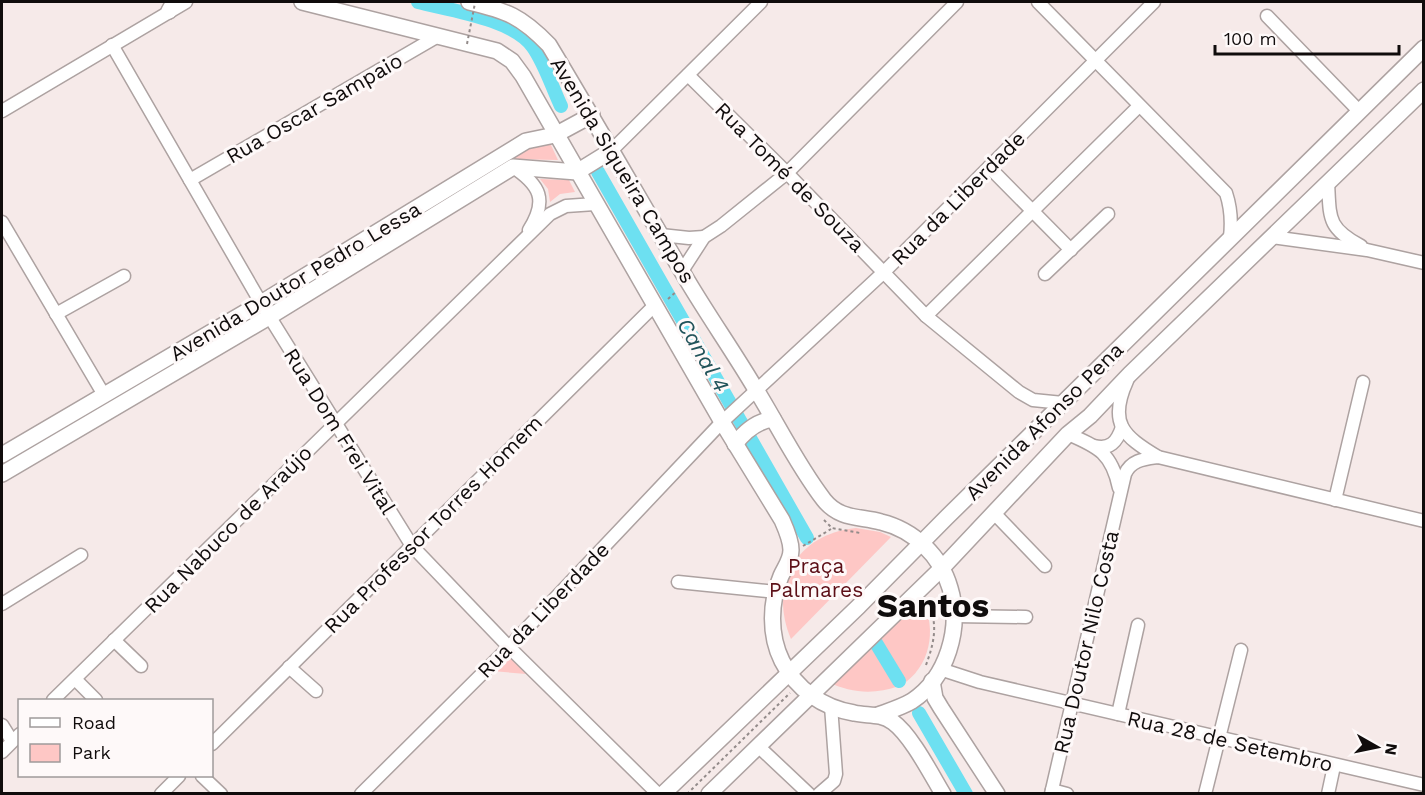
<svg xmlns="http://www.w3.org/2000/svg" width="1425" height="795" font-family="'Work Sans',sans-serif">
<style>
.green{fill:#fec7c5}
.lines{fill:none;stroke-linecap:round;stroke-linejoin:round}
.canal{stroke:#6de0f1;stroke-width:14}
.minor-casing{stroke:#ada2a1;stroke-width:15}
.major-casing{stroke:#ada2a1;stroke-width:18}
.path{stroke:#938b8a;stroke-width:2;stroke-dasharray:3 3;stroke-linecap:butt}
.minor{stroke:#fff;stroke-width:12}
.major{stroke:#fff;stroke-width:15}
.path-bridge{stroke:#938b8a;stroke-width:2;stroke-dasharray:3 3;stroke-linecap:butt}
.labels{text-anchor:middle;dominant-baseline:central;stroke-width:6;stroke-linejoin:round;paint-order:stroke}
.street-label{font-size:21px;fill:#100c0c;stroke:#fef9f9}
.park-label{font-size:21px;fill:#5c0e16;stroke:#fef9f9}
.water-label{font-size:22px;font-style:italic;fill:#21535a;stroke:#fef9f9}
.town-label{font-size:33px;font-weight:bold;fill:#100c0c;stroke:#fef9f9}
</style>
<rect width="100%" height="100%" fill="#f6eae9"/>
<g class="green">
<path d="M550,143L558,160L511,159L531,146Z"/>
<path d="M540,179L569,180L575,192L560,194L550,202L548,189Z"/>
<path d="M856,528L880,532L891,537L791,639C768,585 796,534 856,528Z"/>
<path d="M919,594C937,623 933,661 906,682L877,636Z"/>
<path d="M871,641L899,686C874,695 851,693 828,682Z"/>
<path d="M508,655L526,674L492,671Z"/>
</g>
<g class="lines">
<g class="canal">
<path d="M418,2C449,10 514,19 533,47C545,64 552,87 561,106"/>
<path d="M598,172L807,538"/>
<path d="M876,643L899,681"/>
<path d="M919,713L966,794"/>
</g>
<g class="minor-casing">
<g id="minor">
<path d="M1038,2L1226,193C1231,208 1232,220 1230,237"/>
<path d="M1267,16L1359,111"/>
<path d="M112,45L261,303L412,546L509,647L658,794"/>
<path d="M688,75L787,173L926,316L1019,392L1033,400L1063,403"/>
<path d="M2,111L186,2"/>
<path d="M611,151L761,2"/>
<path d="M513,167C540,185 548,200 529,230"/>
<path d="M989,167L1071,250"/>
<path d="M190,180L438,36"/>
<path d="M1328,182C1330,218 1327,228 1361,246"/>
<path d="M2,222L104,395"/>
<path d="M661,235L689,238L704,237"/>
<path d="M1272,237L1367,250L1424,263"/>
<path d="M682,271L704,237L721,226L787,173L957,2"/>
<path d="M1045,274L1108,214"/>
<path d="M56,314L124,276"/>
<path d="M926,316L1139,106"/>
<path d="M1127,381C1108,423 1123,436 1158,457L1424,521"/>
<path d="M1068,434C1099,447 1112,454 1119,488"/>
<path d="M1094,446C1110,450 1117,442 1122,427"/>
<path d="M1335,500L1363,382"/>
<path d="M994,513L1045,566"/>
<path d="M678,582L776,592"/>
<path d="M2,604L81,555"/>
<path d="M954,616L1026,617"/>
<path d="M114,640L141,666"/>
<path d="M289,667L316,691"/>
<path d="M940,669L980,682L1424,785"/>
<path d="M75,679L96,700"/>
<path d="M53,700L550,214L566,206L595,204"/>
<path d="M1118,714L1138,625"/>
<path d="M2,725L12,741"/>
<path d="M212,744L655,305"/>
<path d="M758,746L809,794"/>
<path d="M2,752L20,734"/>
<path d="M202,776L221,794"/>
<path d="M1052,790L1067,794"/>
<path d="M161,794L179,776"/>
<path d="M361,794L509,647L722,422L884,272L1154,2"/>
<path d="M819,794L834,781L836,774L831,706"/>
<path d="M1051,794L1125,474C1131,460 1144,459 1158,457"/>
<path d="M1205,794L1241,650"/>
<path d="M1328,794L1334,766"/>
</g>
</g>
<g class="major-casing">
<g id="major">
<path d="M302,2L497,51L512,61L523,76L722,422L782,520C786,529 791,540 791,550C791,560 785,567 781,576C770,602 769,635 782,661C796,689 823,708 854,713C868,716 880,713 893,722C911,735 931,774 943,794"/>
<path d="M469,2C507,11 521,16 549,45C596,123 641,202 687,280C709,317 733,351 755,388C778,425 797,465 824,500C840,520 860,516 881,522C914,530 941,556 950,588C962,628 947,678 912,701C902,707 889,711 878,715"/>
<path d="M169,11L174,2"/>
<path d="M735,444C745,431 757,421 773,419"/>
<path d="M2,455L261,303L526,141L555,135L592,115"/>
<path d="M2,474L269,317L513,167L577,172L611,151"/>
<path d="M932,681L935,698L941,708L997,794"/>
<path d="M663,794L859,606L946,518L1424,48"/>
<path d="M709,794L942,568L1068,434L1090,416L1130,374L1424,90"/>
</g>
</g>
<g class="path">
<path d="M668,299L677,291"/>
<path d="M824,520L832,528L860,533"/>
<path d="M803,546L831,529"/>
<path d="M926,665C934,643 939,623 927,602"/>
<path d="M687,794L790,693"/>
</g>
<use href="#minor" class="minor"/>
<use href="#major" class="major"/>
<path class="path-bridge" d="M467,44L475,3"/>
</g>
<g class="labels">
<g class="street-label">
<text transform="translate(314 108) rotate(-30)">Rua Oscar Sampaio</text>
<text transform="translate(623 170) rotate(59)">Avenida Siqueira Campos</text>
<text transform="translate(790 177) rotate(45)">Rua Tomé de Souza</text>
<text transform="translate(958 198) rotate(-45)">Rua da Liberdade</text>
<text transform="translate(295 281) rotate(-31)">Avenida Doutor Pedro Lessa</text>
<text transform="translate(1044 421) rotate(-45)">Avenida Afonso Pena</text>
<text transform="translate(340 431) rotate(58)">Rua Dom Frei Vital</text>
<text transform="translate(433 524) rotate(-45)">Rua Professor Torres Homem</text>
<text transform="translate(228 529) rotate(-45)">Rua Nabuco de Araújo</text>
<text transform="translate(543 610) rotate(-46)">Rua da Liberdade</text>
<text transform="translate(1086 642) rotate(-77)">Rua Doutor Nilo Costa</text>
<text transform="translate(1230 741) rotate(13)">Rua 28 de Setembro</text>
</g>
<g class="park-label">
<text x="816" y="565">Praça<tspan x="816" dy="24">Palmares</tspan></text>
</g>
<g class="water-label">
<text transform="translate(703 355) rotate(60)">Canal 4</text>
</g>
<g class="town-label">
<text x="933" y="605">Santos</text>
</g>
</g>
<rect width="1425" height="795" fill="none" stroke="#100c0c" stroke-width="6"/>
<rect x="18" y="699" width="195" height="78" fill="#fef9f9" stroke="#9f9a9a" stroke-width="1.5"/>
<rect x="30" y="718" width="30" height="9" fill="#ffffff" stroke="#9f9a9a" stroke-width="1.5"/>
<text x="72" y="729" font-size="18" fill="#100c0c">Road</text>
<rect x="30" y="744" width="30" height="18" fill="#fec7c5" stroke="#9f9a9a" stroke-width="1.5"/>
<text x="72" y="759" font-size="18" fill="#100c0c">Park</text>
<g transform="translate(1377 747) rotate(99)" stroke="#fef9f9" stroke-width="4.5" paint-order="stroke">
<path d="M0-4.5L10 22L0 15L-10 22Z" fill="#100c0c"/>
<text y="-9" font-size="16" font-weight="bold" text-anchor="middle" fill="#100c0c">N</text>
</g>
<path d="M1215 45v9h184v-9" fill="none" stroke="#100c0c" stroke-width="3"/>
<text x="1224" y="45" font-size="18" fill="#100c0c" stroke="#fef9f9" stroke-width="4.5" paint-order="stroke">100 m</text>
</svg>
